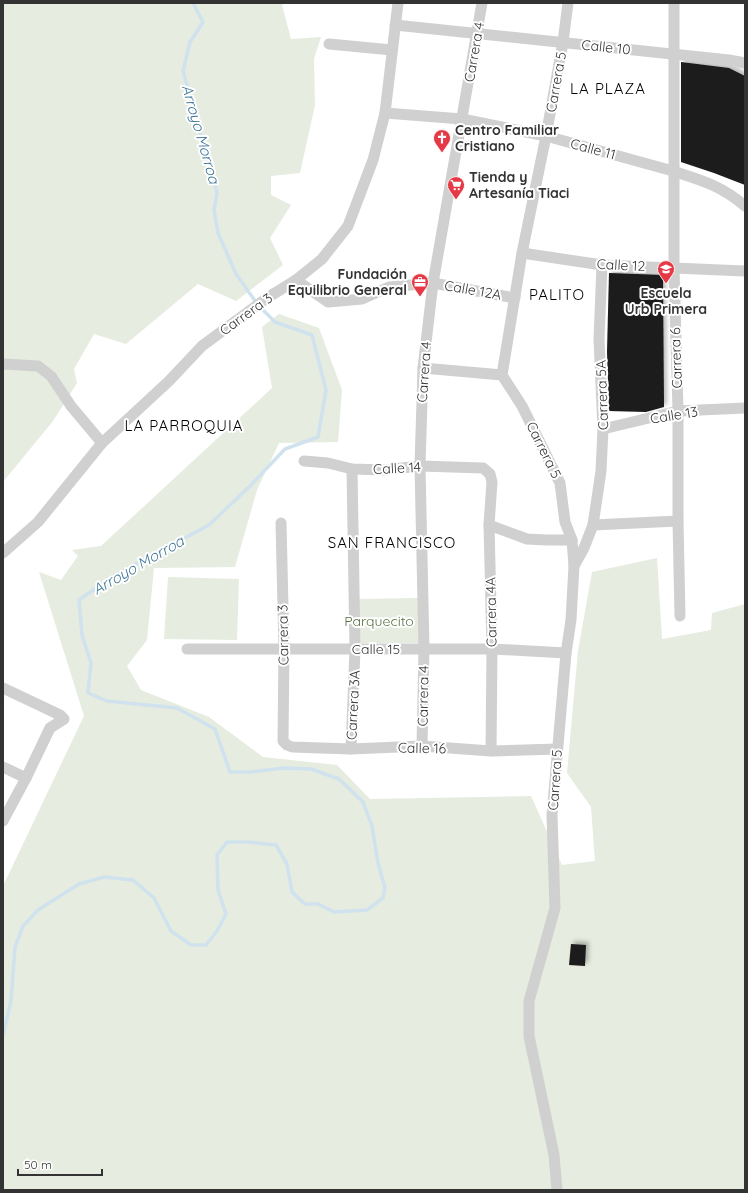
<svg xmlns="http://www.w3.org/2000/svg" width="748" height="1193" font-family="Quicksand,sans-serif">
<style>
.green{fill:#e6ecdf}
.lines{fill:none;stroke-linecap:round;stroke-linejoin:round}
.stream{stroke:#cfe2ee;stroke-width:3.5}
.building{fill:#1a1a1a;filter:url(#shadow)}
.minor{stroke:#d0d0d0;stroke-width:11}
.labels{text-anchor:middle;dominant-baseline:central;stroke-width:4;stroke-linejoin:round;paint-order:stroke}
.street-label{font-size:14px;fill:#333;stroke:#fff}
.poi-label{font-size:14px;font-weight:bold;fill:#333;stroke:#fff;text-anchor:start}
.park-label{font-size:14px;fill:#56703f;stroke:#fff}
.neighbourhood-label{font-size:15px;letter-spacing:1px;fill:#000;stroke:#fff}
.water-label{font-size:15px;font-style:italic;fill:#3f7597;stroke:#fff}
</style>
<defs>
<filter id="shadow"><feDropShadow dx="3" dy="-3" stdDeviation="2" flood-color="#0004"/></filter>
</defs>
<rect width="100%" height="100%" fill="#fff"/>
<g class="green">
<path d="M3,3H286L282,5L291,39L321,37L314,59L315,105L300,173L271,176V195L291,205L270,238L283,265L236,301L198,284L126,344L94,334L74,369L77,383L53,421L3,482Z"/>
<path d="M279,314L319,328L342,390L338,442L279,443L257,490L235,567L154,568L147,640L127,666L141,690L209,717L263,757L337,765L370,799L531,796L562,865L595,861L591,807L567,773L578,651L592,572L657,558L662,639L711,630L712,613L745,604V1190H3V886L84,716L39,572L61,580L78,556L72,550L101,546L272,388L262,327Z"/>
<path d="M168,577L239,579L237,640L164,639Z"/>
<path d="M418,598L419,643H357V599Z"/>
</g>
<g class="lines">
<path class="stream" d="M3,1036L11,1001L15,947L23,926L38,910L79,884L104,877L133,880L154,898L171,931L191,945H206L217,931L226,914L218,890L217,855L227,842H248L276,845L287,864L292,892L305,904H318L334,912L367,910L383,898L385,888L378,863L372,826L363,802L339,779L311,769L285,768L250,772H230L215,729L177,708L107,701L88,693L91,663L82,635L79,600L112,577L209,525L250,486L285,449L318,437L326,390L312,335L275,322L258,305L236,274L218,233L214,210L217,193L183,71L190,42L203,22L193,3"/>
</g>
<g class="building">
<path d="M681,62L729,68L745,76V185L714,173L681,162Z"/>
<path d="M609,273L663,275L664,407L646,412L609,411L607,352Z"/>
<path d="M571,944L586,945L585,966L569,965Z"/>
</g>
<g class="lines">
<g class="minor">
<path d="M674,3V268L678,411V521L680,616"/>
<path d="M395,25L729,60L745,63"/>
<path d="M329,44L392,50"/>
<path d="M385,113L462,119L546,136L673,171C701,180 722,186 745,206"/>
<path d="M522,253L602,265L745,271"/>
<path d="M296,280L328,302L362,299L389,287L433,283L515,298"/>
<path d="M3,364L38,366L51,376L71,406L102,443"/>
<path d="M423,368L502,375"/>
<path d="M603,429L678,411L745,408"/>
<path d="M304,461L328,463L352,469L384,470L420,466L483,468L490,474L492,482L489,525L492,649L491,751"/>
<path d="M281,523L284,649L283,741L287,745L292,747L351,749L422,746L491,751L557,749"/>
<path d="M489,525L527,539L547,540H572"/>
<path d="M593,525L678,521"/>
<path d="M3,553L38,522L102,443L169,381L202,346L267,298L296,280L322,259L348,226L373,160L385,113L398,3"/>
<path d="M574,566L584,548L593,525L601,471L603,429L599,339L602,265"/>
<path d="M187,649H492L566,653"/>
<path d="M3,688L60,715L64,719L50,728L26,778L3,821"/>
<path d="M422,746L424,649L420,466L423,368L433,283L482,3"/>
<path d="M351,749L355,649L352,469"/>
<path d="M3,767L26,778"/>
<path d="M557,1190L554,1155L529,1036V1001L555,908L552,815L566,653L571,620L574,566L572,540L565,522L560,483L522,406L502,375L522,253L546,136L563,42L568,3"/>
</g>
</g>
<defs>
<g id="church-pin" transform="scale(0.9)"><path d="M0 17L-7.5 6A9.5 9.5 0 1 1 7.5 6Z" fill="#e63946" stroke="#fff"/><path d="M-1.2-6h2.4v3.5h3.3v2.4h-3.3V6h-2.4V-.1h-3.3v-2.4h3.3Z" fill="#fff"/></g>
<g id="supermarket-pin" transform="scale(0.9)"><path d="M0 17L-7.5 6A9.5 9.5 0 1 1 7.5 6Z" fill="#e63946" stroke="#fff"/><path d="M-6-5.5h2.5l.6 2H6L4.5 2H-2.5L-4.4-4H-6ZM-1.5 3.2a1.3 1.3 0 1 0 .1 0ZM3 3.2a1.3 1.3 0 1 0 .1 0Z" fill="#fff"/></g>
<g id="school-pin" transform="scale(0.9)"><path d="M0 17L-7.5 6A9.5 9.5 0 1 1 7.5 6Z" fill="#e63946" stroke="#fff"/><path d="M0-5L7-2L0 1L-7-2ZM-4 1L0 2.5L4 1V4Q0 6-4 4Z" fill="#fff"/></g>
<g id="office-pin" transform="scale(0.9)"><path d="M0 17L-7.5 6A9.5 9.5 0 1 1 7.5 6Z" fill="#e63946" stroke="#fff"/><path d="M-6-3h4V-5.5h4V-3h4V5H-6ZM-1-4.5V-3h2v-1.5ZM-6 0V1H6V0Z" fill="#fff"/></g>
</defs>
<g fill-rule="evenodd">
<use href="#church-pin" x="442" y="138"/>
<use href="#supermarket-pin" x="456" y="185"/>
<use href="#school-pin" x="666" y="269"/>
<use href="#office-pin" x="420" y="282"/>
</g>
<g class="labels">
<g class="street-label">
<text transform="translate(606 47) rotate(6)">Calle 10</text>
<text transform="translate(474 52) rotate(-80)">Carrera 4</text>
<text transform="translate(556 82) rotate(-80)">Carrera 5</text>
<text transform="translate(593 149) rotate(15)">Calle 11</text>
<text transform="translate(621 265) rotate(3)">Calle 12</text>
<text transform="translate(473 290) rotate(10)">Calle 12A</text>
<text transform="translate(246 314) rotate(-36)">Carrera 3</text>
<text transform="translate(676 358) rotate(-92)">Carrera 6</text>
<text transform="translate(424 372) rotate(-86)">Carrera 4</text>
<text transform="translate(602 395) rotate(-92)">Carrera 5A</text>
<text transform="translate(674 415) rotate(-9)">Calle 13</text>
<text transform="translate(544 450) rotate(64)">Carrera 5</text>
<text transform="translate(397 468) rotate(-3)">Calle 14</text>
<text transform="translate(491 612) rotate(-91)">Carrera 4A</text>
<text transform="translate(283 635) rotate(-91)">Carrera 3</text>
<text x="376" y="649">Calle 15</text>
<text transform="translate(423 696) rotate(-89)">Carrera 4</text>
<text transform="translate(353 705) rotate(-87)">Carrera 3A</text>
<text transform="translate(422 748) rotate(1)">Calle 16</text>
<text transform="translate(555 780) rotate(-86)">Carrera 5</text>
</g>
<g class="poi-label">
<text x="455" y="130">Centro Familiar<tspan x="455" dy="16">Cristiano</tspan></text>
<text x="469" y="177">Tienda y<tspan x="469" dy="16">Artesanía Tiaci</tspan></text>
<text x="407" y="274" text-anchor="end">Fundación<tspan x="407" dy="16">Equilibrio General</tspan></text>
<text x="666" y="293" text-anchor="middle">Escuela<tspan x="666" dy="16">Urb Primera</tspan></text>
</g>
<g class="park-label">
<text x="379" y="621">Parquecito</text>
</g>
<g class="neighbourhood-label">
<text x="608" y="88">LA PLAZA</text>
<text x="557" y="294">PALITO</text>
<text x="184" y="425">LA PARROQUIA</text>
<text x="392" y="542">SAN FRANCISCO</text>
</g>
<g class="water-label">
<text transform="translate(201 134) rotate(74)">Arroyo Morroa</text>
<text transform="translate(138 565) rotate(-30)">Arroyo Morroa</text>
</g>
</g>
<rect width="748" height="1193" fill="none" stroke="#333333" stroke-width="8"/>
<path d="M18 1169v6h84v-6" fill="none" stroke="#333333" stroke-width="2"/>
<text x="24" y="1169" font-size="12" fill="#333333" stroke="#ffffff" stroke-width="3" paint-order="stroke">50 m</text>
</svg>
